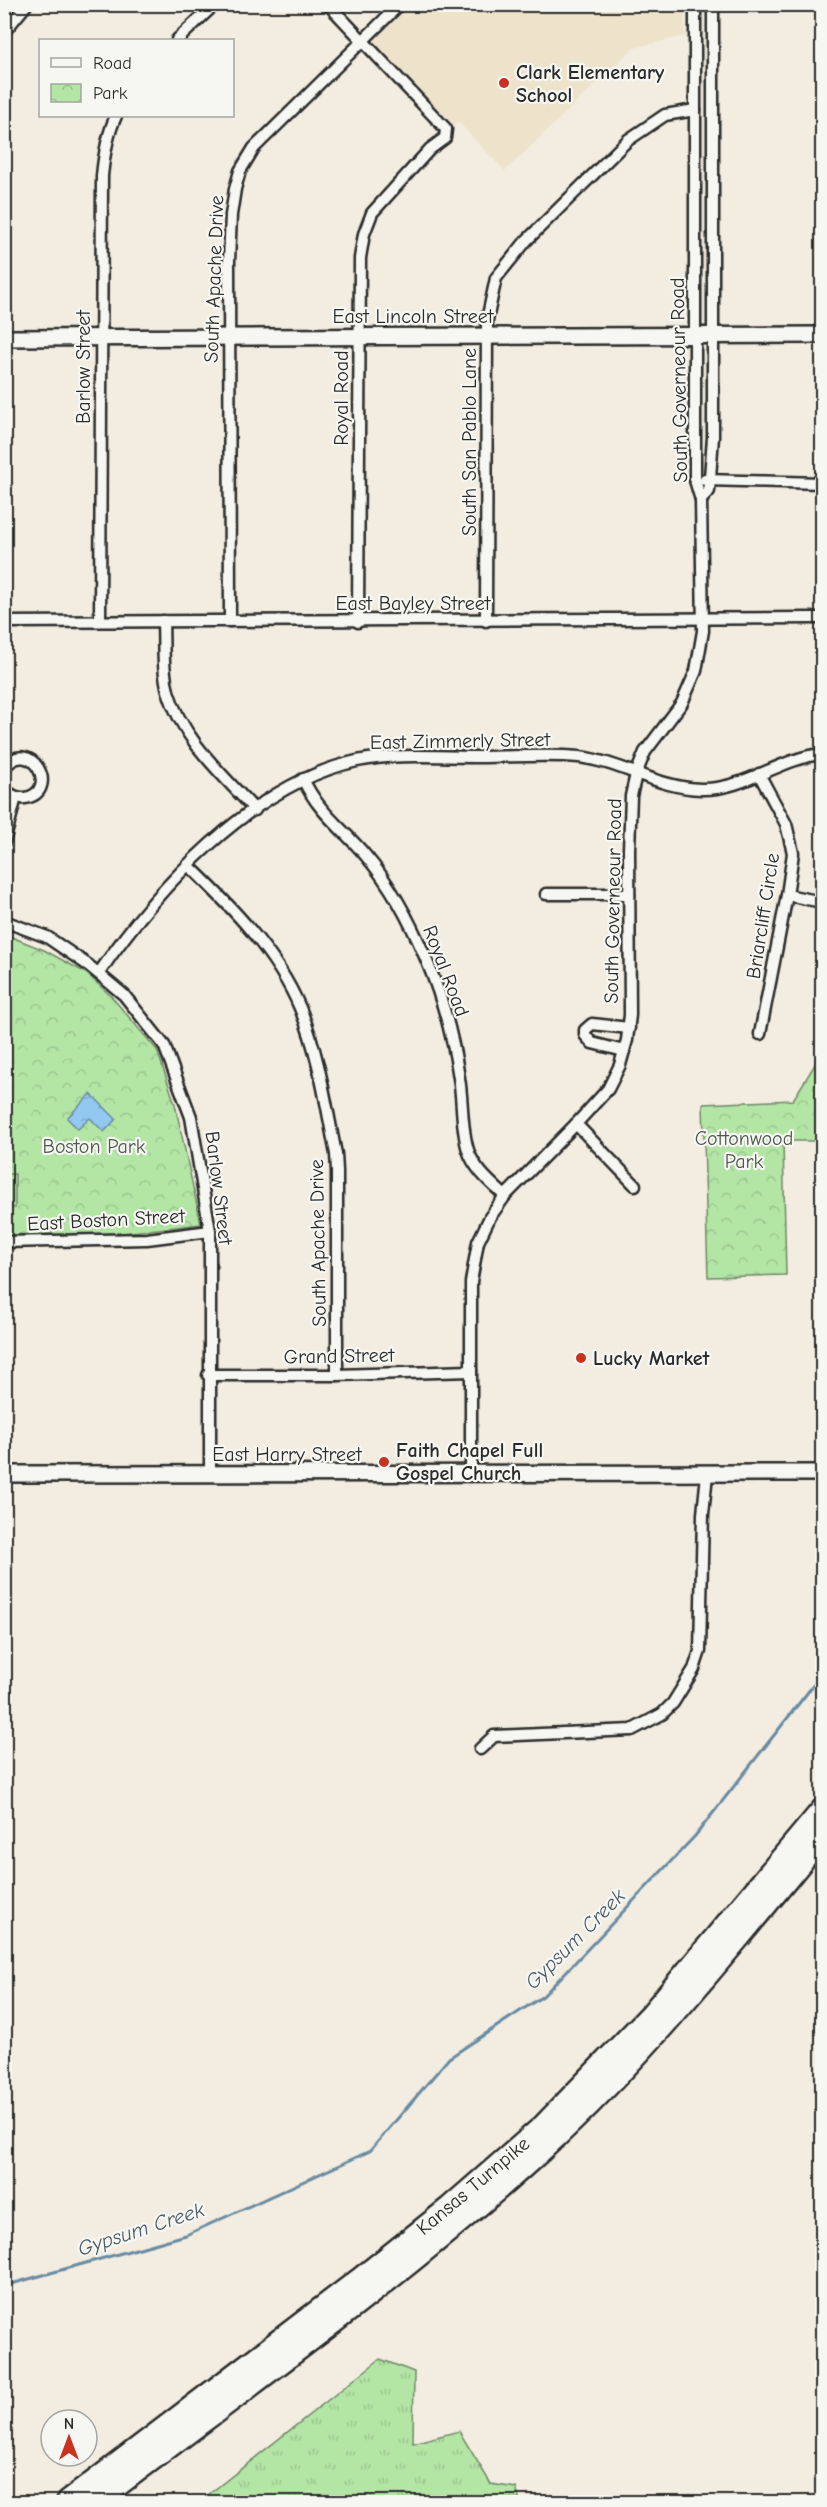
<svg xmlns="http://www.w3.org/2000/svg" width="827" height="2507" font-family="'Comic Neue',sans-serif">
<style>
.built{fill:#ede2ca}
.grass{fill:url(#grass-tufts);stroke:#6f8868;stroke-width:1.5}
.park{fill:url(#park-crowns);stroke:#6f8868;stroke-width:1.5}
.pitch{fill:#b3e5a5;stroke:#6f8868;stroke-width:1.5}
.water{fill:url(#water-ripples);stroke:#698aa2;stroke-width:1.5}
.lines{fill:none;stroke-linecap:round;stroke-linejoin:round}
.stream{stroke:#698aa2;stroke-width:3}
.street-casing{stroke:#2b2b2b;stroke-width:15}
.secondary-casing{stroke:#2b2b2b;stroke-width:20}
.highway-casing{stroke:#2b2b2b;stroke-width:26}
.street{stroke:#f6f6f2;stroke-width:10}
.secondary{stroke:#f6f6f2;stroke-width:15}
.highway{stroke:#f6f6f2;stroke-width:21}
.poi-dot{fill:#c8321e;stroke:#f6f6f2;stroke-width:2}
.labels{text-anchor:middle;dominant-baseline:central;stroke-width:4.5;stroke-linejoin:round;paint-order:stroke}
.poi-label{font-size:20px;font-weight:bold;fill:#2b2b2b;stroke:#f6f6f2;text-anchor:start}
.street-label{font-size:20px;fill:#2b2b2b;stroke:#f6f6f2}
.park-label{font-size:20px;fill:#4d5a4a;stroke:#f6f6f2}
.water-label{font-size:21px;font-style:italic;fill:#4a5a66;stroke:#f6f6f2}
</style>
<defs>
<pattern id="grass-tufts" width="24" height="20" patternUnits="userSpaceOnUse" patternTransform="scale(1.5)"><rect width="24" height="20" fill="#b3e5a5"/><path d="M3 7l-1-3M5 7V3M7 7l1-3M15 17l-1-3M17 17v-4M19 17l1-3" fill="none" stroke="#9ac58e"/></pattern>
<pattern id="park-crowns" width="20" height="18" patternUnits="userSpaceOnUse" patternTransform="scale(1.5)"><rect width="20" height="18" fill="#b3e5a5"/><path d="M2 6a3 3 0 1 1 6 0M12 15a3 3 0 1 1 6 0" fill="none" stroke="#9ac58e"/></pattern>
<pattern id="water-ripples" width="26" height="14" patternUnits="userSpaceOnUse" patternTransform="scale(1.5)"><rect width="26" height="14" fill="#93c9f1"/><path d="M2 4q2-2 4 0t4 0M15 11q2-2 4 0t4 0" fill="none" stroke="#7fadcf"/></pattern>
</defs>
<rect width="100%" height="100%" fill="#f2ede0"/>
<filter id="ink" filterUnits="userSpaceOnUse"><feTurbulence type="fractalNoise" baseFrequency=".0167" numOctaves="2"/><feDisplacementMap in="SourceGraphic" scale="12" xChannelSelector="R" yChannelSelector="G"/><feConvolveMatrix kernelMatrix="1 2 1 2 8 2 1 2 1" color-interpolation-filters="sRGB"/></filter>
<g filter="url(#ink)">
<path class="built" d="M407,5H684L685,36L633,48L505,171L458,122L450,126L445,117L373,45L372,37Z"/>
<path class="grass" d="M380,2359L414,2372L413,2443L459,2431L491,2484L516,2488L520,2502H199Z"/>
<g class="park">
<path d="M4,934L44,950L86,973L111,996L157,1050L175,1104L201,1224L105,1235H5Z"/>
<path d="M822,1053V1141H783L786,1275L708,1277L703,1104L793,1100Z"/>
</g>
<rect class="pitch" x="5" y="1174" width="10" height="34"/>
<path class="water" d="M91,1094L116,1119L104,1132L90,1118L78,1129L67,1118Z"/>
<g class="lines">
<path class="stream" d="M4,2286L186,2235L370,2151L449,2058L543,1996L695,1836L822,1674"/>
<g class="street-casing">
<g id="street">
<path d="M328,4L446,129L445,138L430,149L372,213L364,234L360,258L358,622"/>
<path d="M4,32L27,4"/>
<path d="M177,40L215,4"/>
<path d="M705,480L822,483"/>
<path d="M701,500L709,491L713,437V4"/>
<path d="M100,621L102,176C104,155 107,135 116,116"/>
<path d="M163,621C164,644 162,668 168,691C182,739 222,774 255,810"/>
<path d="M230,621L229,261L231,215L235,189L240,171L254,148L400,4"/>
<path d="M486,621L487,320L496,278L526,241L628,140L665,115L695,110"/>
<path d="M4,622L822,618"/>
<path d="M4,768C30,734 62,792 25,798C16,799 10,795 4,788"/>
<path d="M759,774L786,824L793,853L787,895L760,1034"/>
<path d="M303,779C320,815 342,827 366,856C391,885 411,923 426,959C442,997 453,1036 459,1078C463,1101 461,1128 468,1150C474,1169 491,1183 505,1196"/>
<path d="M4,842L16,797"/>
<path d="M188,865C231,906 277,953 300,1008C319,1054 326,1105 336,1154L337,1171V1375"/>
<path d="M546,894H629"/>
<path d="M787,895L822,902"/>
<path d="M4,921L47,937L88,965L124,995L164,1045L191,1117L210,1231V1475"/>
<path d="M99,973C157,888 252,784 357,761C396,753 439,757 479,757C512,757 546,754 579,757C621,762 658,788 701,789C745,790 780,758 822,754"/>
<path d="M624,1051L592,1043L585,1035V1030L592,1024L629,1028"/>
<path d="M576,1124L635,1185"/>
<path d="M4,1242L147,1239L210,1231"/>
<path d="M208,1375H337L471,1371"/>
<path d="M471,1474V1282L478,1242L490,1217L505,1196L576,1124L608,1089L620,1065L627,1040L630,1015L629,850L631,796L636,774L645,752L682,703L696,671L703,631L701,500L695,480V4"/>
<path d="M480,1749L494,1736L632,1730L662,1714L673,1703L694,1669L700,1651L703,1514L707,1474"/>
</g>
</g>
<g class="secondary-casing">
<g id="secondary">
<path d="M4,338L822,335"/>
<path d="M4,1474L822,1473"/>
</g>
</g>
<g class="highway-casing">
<g id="highway">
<path d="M67,2502L361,2278L449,2208L543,2126L651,2014L822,1810"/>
<path d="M96,2502C239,2393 387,2288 522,2168C635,2069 727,1952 822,1837"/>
</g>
</g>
<use href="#street" class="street"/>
<use href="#secondary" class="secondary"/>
<use href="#highway" class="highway"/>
</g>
</g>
<g class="poi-dot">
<circle cx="504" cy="83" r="6"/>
<circle cx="581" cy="1358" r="6"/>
<circle cx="384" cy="1462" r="6"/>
</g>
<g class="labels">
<g class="poi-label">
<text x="516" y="72">Clark Elementary<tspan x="516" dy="23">School</tspan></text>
<text x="593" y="1358">Lucky Market</text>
<text x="396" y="1450">Faith Chapel Full<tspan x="396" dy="23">Gospel Church</tspan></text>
</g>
<g class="street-label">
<text transform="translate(214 279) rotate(-88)">South Apache Drive</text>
<text x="413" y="316">East Lincoln Street</text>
<text transform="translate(83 367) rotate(-90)">Barlow Street</text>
<text transform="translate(679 380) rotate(-91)">South Governeour Road</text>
<text transform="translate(341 398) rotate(-90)">Royal Road</text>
<text transform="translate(469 442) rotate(-90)">South San Pablo Lane</text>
<text x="413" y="603">East Bayley Street</text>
<text transform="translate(460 741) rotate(-1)">East Zimmerly Street</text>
<text transform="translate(613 901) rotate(-89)">South Governeour Road</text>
<text transform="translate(763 916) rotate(-81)">Briarcliff Circle</text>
<text transform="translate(446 971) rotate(69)">Royal Road</text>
<text transform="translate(219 1188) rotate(83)">Barlow Street</text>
<text transform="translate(106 1220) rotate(-3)">East Boston Street</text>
<text transform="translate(318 1243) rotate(-91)">South Apache Drive</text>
<text transform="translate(339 1356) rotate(-1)">Grand Street</text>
<text x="287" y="1454">East Harry Street</text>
<text transform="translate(473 2186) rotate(-40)">Kansas Turnpike</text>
</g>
<g class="park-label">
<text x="744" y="1138">Cottonwood<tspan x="744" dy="23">Park</tspan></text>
<text x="94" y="1146">Boston Park</text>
</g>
<g class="water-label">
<text transform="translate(575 1939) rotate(-45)">Gypsum Creek</text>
<text transform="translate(141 2229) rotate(-18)">Gypsum Creek</text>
</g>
</g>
<rect width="827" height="2507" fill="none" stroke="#f6f6f2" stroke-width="24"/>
<rect x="12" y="12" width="803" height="2483" fill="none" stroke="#2b2b2b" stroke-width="2" filter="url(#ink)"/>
<rect x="39" y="39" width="195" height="78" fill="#f6f6f2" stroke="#a5a5a2" stroke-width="1.5"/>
<rect x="51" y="58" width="30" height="9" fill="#f6f6f2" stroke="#a5a5a2" stroke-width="1.5"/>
<text x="93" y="69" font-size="18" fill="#2b2b2b">Road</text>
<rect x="51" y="84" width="30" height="18" fill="url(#park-crowns)" stroke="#a5a5a2" stroke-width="1.5"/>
<text x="93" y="99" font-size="18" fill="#2b2b2b">Park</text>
<g transform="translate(69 2438)"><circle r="28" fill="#f6f6f2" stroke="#a5a5a2" stroke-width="1.5"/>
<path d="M0-4.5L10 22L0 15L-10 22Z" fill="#c8321e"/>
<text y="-9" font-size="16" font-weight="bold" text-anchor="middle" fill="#2b2b2b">N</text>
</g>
</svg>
